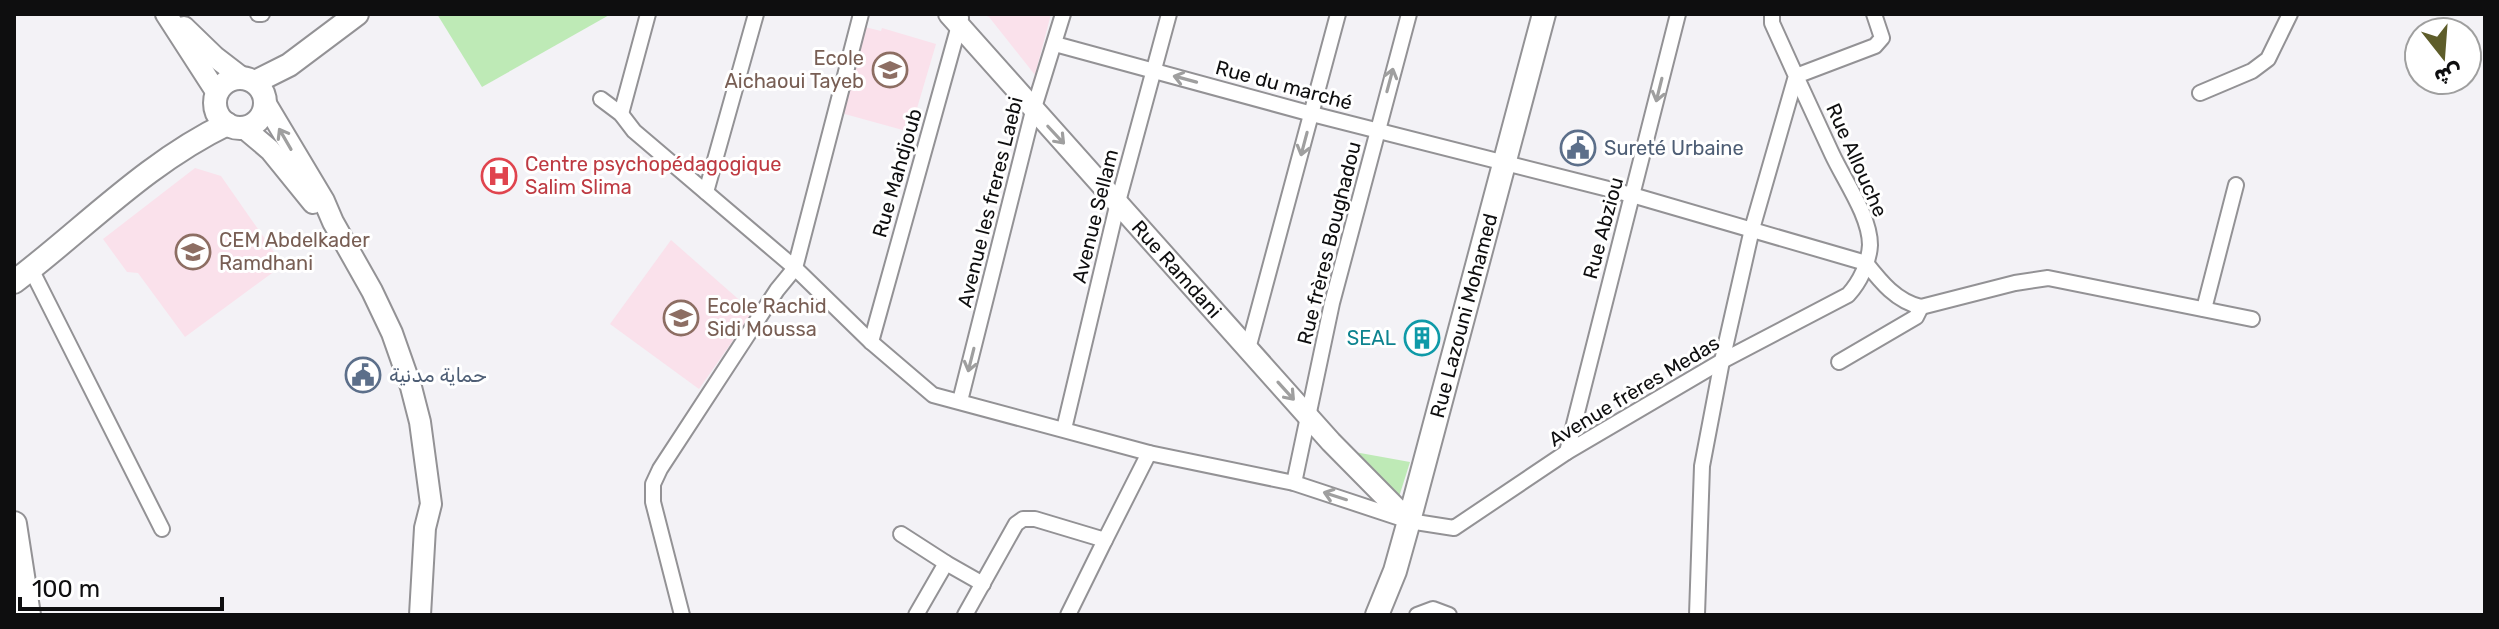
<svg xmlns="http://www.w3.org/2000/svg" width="2499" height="629" font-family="Rubik,Cairo,sans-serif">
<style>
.education{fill:#fae1eb}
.green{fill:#beeab6}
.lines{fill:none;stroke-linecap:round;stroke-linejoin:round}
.minor-casing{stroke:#939295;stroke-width:18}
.secondary-casing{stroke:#939295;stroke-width:24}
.primary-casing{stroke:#939295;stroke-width:26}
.trunk-casing{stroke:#939295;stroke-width:28}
.minor{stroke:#fff;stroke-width:14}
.secondary{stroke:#fff;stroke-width:20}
.primary{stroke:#fff;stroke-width:22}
.trunk{stroke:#fff;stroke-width:24}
.oneway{stroke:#9f9f9f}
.labels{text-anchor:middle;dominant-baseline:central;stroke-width:6;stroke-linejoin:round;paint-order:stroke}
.education-label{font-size:20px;fill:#785e54;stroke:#fff;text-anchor:start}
.street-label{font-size:20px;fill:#0e0e0f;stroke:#fff}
.service-label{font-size:20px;fill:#4e5e75;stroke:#fff;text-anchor:start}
.health-label{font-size:20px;fill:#be3a42;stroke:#fff;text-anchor:start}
.culture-label{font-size:20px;fill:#0d838f;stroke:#fff;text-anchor:end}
</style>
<rect width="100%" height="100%" fill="#f3f2f6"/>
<g class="education">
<path d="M982,14H1051L1035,75L989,17Z"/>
<path d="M861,26L881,31L882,28L936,44L910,132L841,113Z"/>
<path d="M195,168L221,176L283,265L185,337L138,273L127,272L103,239Z"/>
<path d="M671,240L753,312L699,389L610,324Z"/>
</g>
<g class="green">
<path d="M437,14H611L482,87Z"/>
<path d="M1349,451L1410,462L1399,497Z"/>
</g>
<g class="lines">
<g class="minor-casing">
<g id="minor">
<path d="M258,14H262"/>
<path d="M1055,44L1312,114L1632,195L1866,263C1881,282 1896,301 1921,307L2015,283L2048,278L2252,319"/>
<path d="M2200,93L2252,71L2268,59L2290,14"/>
<path d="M601,99L621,114L634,131L795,268L871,342L933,395L1149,453L1294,483L1409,521L1454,528L1567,452L1722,361L1848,295C1860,282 1869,263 1870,245C1870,216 1844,180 1832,154C1820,128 1808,102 1796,76L1875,46L1882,38L1874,14"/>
<path d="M621,114L648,14"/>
<path d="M706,192L756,14"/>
<path d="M31,269L162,529"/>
<path d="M2204,309L2236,185"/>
<path d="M871,342L961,18"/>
<path d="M1248,349L1338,14"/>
<path d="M1839,362L1916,317L1921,307"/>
<path d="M960,401L1033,111L1063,14"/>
<path d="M1064,429L1118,202L1169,14"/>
<path d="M1567,452L1678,14"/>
<path d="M1294,483L1332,303L1409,14"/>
<path d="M901,534L946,563"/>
<path d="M682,615L653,502V484L660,469L777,290L795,268L861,14"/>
<path d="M916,615L946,563L983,584"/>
<path d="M965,615L1016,524L1023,519H1035L1105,540L1149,453"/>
<path d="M1068,615L1105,540"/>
<path d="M1417,615L1433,609L1449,615"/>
<path d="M1697,615L1702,466L1722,361L1752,229L1796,76L1772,23V14"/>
</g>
</g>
<g class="secondary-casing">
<g id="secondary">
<path d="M166,14L217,93"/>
<path id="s1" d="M949,14L1331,442L1409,521"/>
<path d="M184,27L215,57L241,77"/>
<path d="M266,104L324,201L333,222L372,291L392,333L411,387L420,422L431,504L425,528L420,615"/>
<path d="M244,128L270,150L313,203"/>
</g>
</g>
<g class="primary-casing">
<g id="primary">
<circle cx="240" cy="103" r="25"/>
<path d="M255,82L289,65L357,14"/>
<path d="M14,282C85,228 146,163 227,124"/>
<path id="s2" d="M1377,615L1395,571L1409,521L1544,14"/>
</g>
</g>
<g class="trunk-casing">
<path id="trunk" d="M14,524L28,615"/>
</g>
<use href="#minor" class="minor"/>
<use href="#secondary" class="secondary"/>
<use href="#primary" class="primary"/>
<use href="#trunk" class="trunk"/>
</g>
<defs><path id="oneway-shaft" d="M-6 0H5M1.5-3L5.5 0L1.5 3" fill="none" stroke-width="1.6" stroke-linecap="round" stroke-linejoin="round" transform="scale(2)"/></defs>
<g class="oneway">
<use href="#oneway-shaft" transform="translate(1185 79) rotate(-165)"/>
<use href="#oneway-shaft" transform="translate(1390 80) rotate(-75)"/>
<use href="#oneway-shaft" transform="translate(1659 90) rotate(104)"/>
<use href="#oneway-shaft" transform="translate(1056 135) rotate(47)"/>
<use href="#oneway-shaft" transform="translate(285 139) rotate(-120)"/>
<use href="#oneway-shaft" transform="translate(1304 144) rotate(105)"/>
<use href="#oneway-shaft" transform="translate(971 360) rotate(104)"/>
<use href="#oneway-shaft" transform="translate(1286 391) rotate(48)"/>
<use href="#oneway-shaft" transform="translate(1335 496) rotate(-162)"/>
</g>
<defs>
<g id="school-ring" transform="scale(1.8)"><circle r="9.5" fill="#fff" stroke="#8d6e63" stroke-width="1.5"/><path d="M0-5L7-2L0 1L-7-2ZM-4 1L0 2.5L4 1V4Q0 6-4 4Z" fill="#8d6e63"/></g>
<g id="civic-ring" transform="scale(1.8)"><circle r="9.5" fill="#fff" stroke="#5c6f8a" stroke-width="1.5"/><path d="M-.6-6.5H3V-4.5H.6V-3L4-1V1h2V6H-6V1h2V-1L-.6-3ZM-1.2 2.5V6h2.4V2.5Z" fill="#5c6f8a"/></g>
<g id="hospital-ring" transform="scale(1.8)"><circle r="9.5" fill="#fff" stroke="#e0444e" stroke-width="1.5"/><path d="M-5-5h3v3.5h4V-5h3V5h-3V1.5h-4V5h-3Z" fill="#e0444e"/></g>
<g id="building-ring" transform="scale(1.8)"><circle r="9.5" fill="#fff" stroke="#0f9aa8" stroke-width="1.5"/><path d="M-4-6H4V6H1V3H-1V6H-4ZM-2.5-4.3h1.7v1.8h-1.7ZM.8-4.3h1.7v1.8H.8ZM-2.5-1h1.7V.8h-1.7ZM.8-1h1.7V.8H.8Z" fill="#0f9aa8"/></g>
</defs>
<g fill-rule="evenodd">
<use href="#school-ring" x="890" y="70"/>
<use href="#civic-ring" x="1578" y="148"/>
<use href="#hospital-ring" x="499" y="176"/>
<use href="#school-ring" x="193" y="252"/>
<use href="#school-ring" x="681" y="318"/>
<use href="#building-ring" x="1422" y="338"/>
<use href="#civic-ring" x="363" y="375"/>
</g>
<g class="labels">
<g class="education-label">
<text x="864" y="58" text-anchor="end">Ecole<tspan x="864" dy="23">Aichaoui Tayeb</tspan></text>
<text x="219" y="240">CEM Abdelkader<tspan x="219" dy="23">Ramdhani</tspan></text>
<text x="707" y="306">Ecole Rachid<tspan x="707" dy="23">Sidi Moussa</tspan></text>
</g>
<g class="street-label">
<text transform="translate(1284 85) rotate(15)">Rue du marché</text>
<text transform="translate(1857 160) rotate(66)">Rue Allouche</text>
<text transform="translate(897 173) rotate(-74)">Rue Mahdjoub</text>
<text transform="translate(990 202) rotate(-76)">Avenue les freres Laebi</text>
<text transform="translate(1095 216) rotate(-76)">Avenue Sellam</text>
<text transform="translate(1603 228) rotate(-75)">Rue Abziou</text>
<text transform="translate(1329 243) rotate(-76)">Rue frères Boughadou</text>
<text stroke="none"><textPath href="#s1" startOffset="342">Rue Ramdani</textPath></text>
<text stroke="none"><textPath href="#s2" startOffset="312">Rue Lazouni Mohamed</textPath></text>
<text transform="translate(1634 391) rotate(-31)">Avenue frères Medas</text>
</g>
<g class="service-label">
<text x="1604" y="148">Sureté Urbaine</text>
<text x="389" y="375">حماية مدنية</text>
</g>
<g class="health-label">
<text x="525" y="164">Centre psychopédagogique<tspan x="525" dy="23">Salim Slima</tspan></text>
</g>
<g class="culture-label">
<text x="1396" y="338">SEAL</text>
</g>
</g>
<rect width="2499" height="629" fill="none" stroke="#0e0e0f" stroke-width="32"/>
<g transform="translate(2443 56) rotate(163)"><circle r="38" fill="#ffffff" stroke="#9f9f9f" stroke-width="2"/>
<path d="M0-6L14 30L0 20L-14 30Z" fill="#5e5d2a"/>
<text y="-12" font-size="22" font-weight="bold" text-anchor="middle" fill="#0e0e0f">ش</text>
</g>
<path d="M20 597v12h202v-12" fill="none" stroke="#0e0e0f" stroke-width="4"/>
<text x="32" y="597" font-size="24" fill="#0e0e0f" stroke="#ffffff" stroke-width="6" paint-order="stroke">100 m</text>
</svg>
